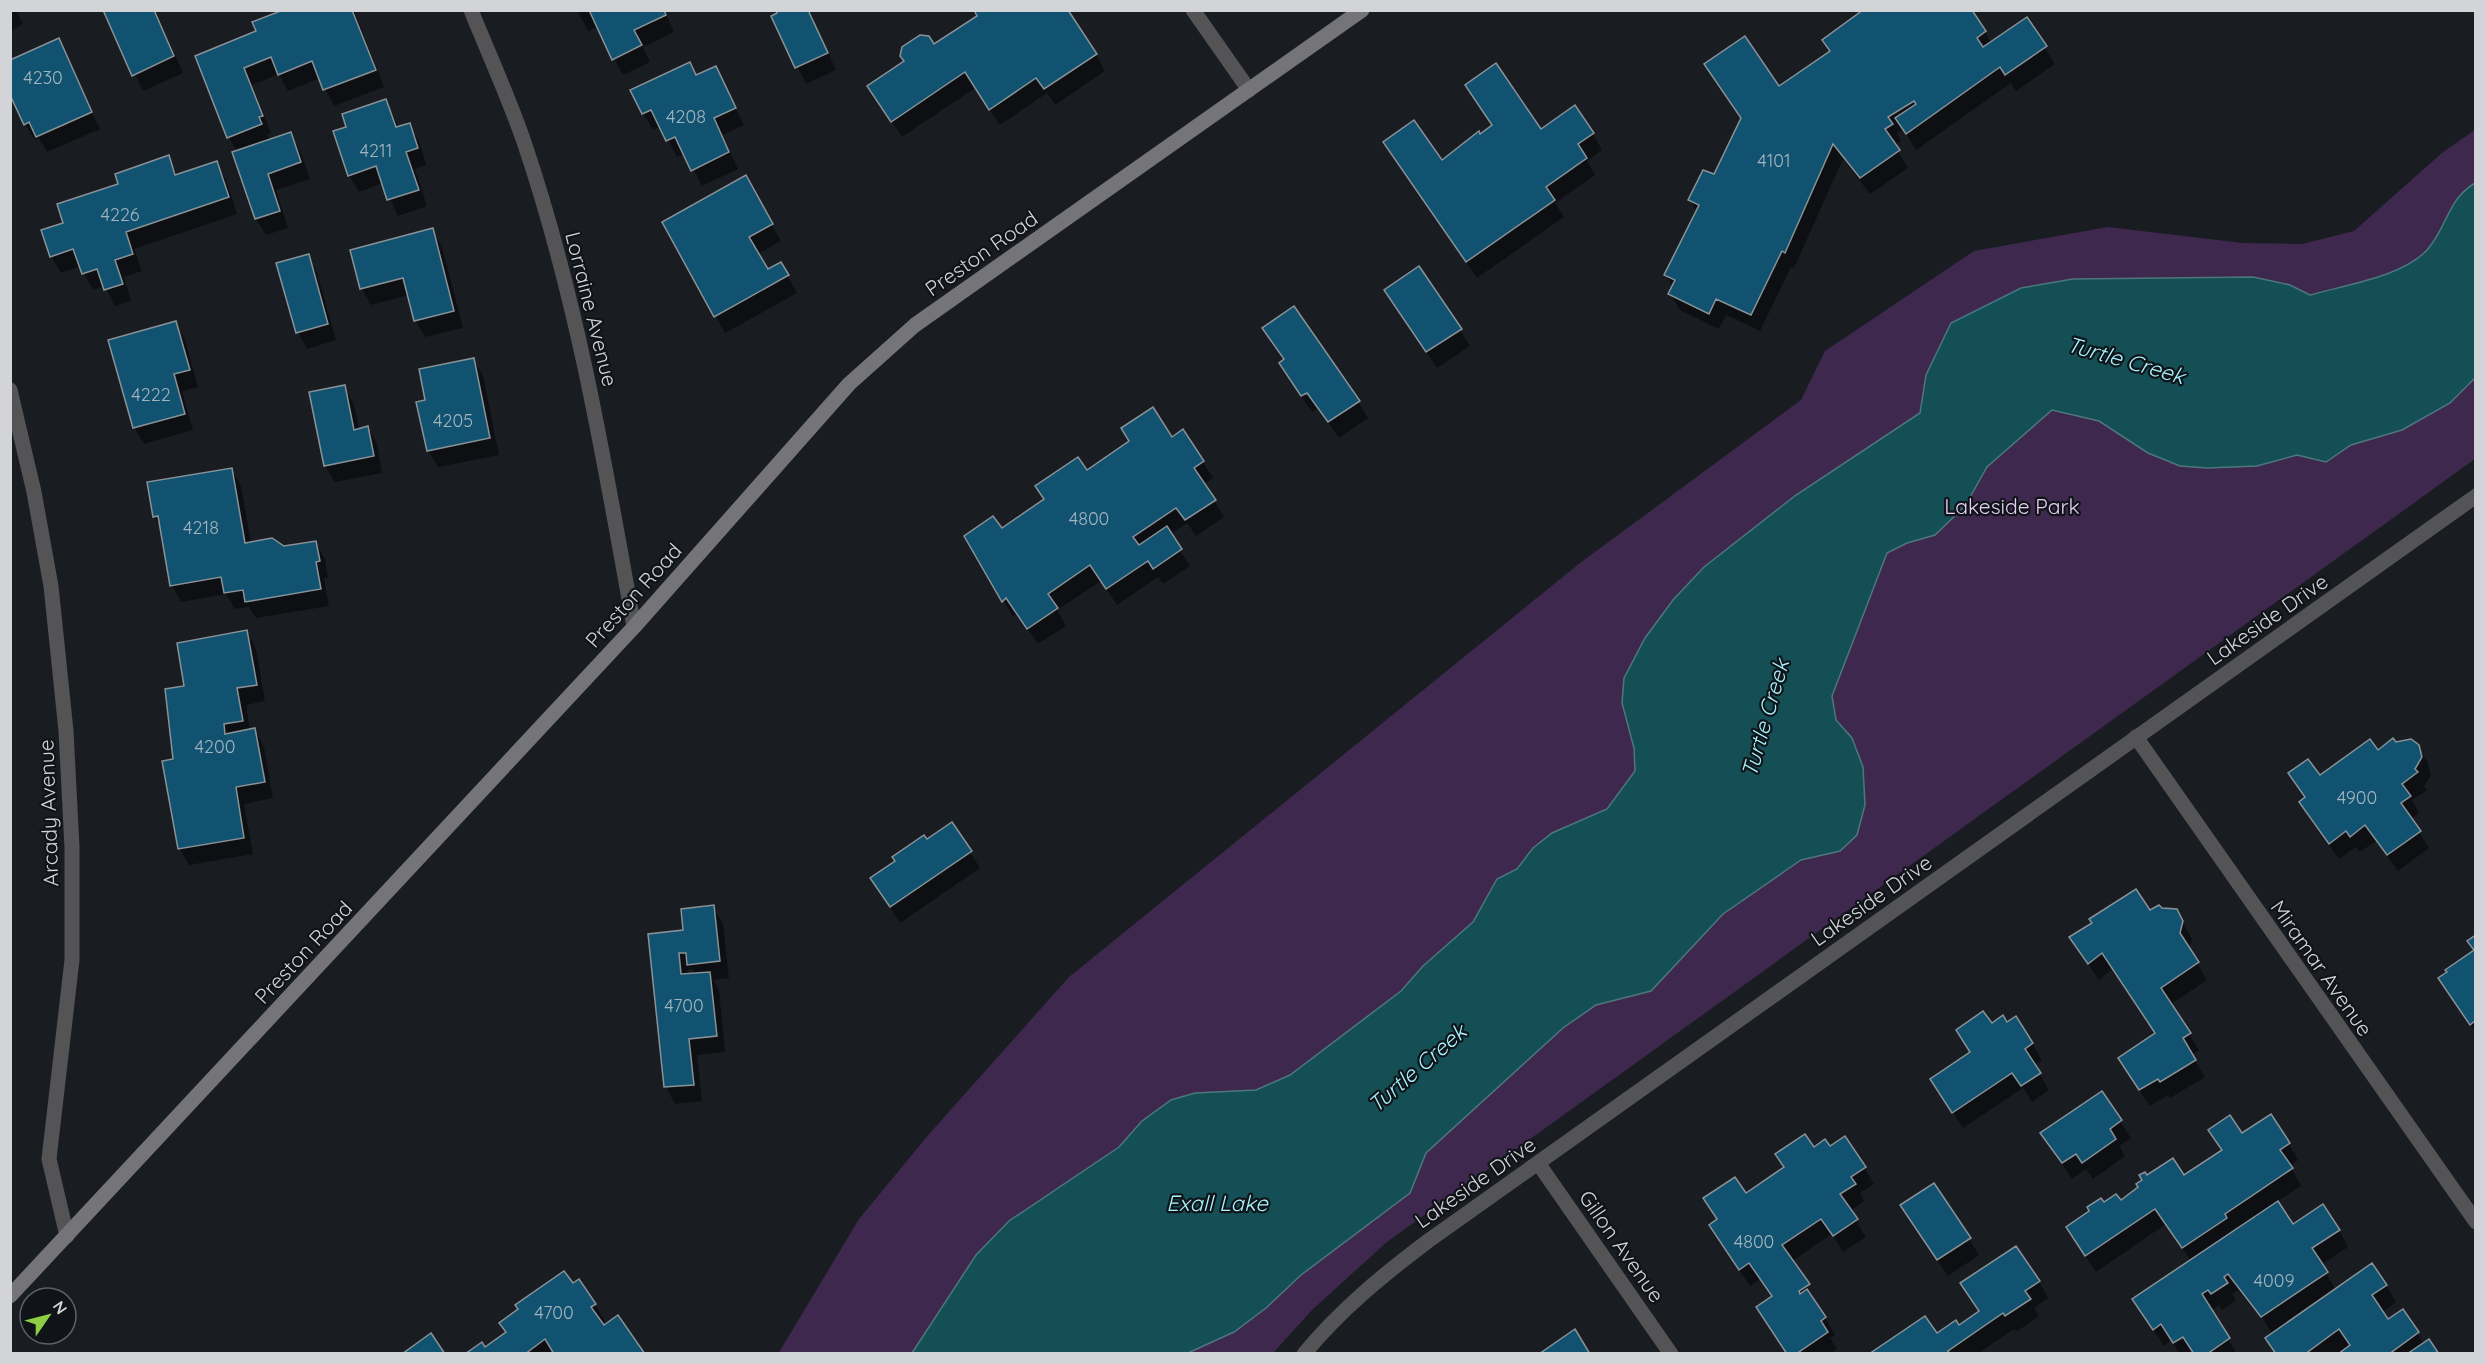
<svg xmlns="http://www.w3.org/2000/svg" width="2486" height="1364" font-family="Quicksand,sans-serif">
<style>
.green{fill:#3e284d}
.water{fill:#144f56;stroke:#4d777d;stroke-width:1.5}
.shadow{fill:#0007;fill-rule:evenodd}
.building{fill:#105270;stroke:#8a9297;stroke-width:1.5}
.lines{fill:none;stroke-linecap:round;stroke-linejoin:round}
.street{stroke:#545457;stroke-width:15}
.secondary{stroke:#747479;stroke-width:15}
.labels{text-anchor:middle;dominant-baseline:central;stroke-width:4.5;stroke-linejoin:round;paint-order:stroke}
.number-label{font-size:18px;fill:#a2b4be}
.street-label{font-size:21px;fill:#d2d4d8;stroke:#101419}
.park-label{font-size:21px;fill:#e3d0f3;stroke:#101419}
.water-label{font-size:22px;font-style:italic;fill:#a5f3fe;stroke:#101419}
</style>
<rect width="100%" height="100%" fill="#191d22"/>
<path class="green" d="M2475,130V459L1387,1242L1313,1309L1273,1353L778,1354L859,1219L930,1133L1069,977L1580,563L1801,400L1825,351L1974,251L2108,227L2243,243L2302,244L2354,231L2443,152Z"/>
<path class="water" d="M2475,183V378L2450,403L2402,430L2351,445L2326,462L2297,455L2257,466L2207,468L2180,466L2148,453L2099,421L2052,410L1987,467L1965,506L1935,535L1907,543L1887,553L1832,696L1836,720L1852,738L1863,767L1865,805L1857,835L1840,851L1801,860L1723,914L1651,991L1596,1005L1563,1028L1426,1153L1410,1193L1301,1275L1266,1308L1234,1332L1188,1353H912L976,1255L1009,1221L1119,1147L1142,1121L1171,1100L1195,1093L1256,1090L1290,1075L1401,991L1423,966L1473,922L1497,879L1517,869L1533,848L1552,833L1607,809L1635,771L1634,748L1622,703L1624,678L1645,638L1673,600L1704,567L1796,495L1920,413L1926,375L1951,323L2021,288L2073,279L2253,277L2290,285L2310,295C2345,285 2402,277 2427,250C2448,226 2447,200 2475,183Z"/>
<g class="shadow">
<path d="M10,10H16L23,24L10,31Z"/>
<path d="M104,10H155L183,73L143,91Z"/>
<path d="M288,10H354L384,87L334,106L320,78L288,91L279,74L252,85L271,133L267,134L270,141L291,134L300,151L310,179L276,190L288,228L266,235L256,219L234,153L237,152L229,137L197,57L258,32Z"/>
<path d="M577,10H664L674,32L643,47L650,62L623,75L598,27L588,31Z"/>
<path d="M777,10H809L836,70L806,84L773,17L779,14Z"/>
<path d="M2026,19L2055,64L2016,91L2011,83L1916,150L1903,129L1897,133L1901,141L1895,146L1908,168L1870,194L1843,159L1794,268L1791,267L1760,331L1726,315L1719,329L1680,310L1670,294L1673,287L1666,275L1697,212L1690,200L1715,176L1742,120L1706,65L1779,88L1985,32L1991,43Z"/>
<path d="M58,40L100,129L47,152L39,138L35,140L25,124Z"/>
<path d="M934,46L1096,54L1105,71L1055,105L1047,93L1000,125L975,88L902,137L879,103Z"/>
<path d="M715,68L744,125L722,135L738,169L702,186L685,153L677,157L661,126L653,130L643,113L697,77Z"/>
<path d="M1467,86L1541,131L1593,134L1602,150L1587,161L1595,175L1555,203L1564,217L1477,278L1385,142L1441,162L1480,136L1493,127Z"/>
<path d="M386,101L399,128L409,125L419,141L426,165L415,169L427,206L398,216L383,183L359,192L349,175L348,127Z"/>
<path d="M168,157L178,176L216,163L226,180L237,214L134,249L142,271L124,277L131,301L115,306L105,286L93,290L80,266L61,273L51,256L65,224L120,185Z"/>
<path d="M745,177L781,241L758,254L767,271L781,264L797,293L725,333L664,223Z"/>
<path d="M432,230L442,247L463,328L425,337L416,321L409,295L371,305L362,289Z"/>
<path d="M308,256L317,273L336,340L307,349L298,332Z"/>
<path d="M1396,306L1460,330L1470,346L1437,368Z"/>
<path d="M175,323L185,340L198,387L182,391L193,430L144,444L134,427Z"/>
<path d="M1264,328L1358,401L1368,418L1339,438L1318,408L1312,412L1290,380L1280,364L1285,361Z"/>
<path d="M473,359L483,376L499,455L438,467L428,451Z"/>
<path d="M344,387L354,404L359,430L368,428L377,444L382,473L335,482L325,466Z"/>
<path d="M1172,439L1203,462L1213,478L1204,484L1224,517L1196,536L1187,523L1170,535L1190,566L1163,584L1158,577L1117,605L1101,581L1057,610L1066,626L1038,644L1017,614L1013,617L966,537L1001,530L1086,472Z"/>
<path d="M231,469L241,486L251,543L284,548L315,542L325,559L328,578H324L329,606L256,618L249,607L235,609L226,594L181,602L172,585L162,530L154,516Z"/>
<path d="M247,632L256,649L265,701L246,705L250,731L255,730L264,747L273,798L244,804L253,854L189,865L180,849L164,762L175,760L186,687Z"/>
<path d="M2395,744L2418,746L2428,763L2431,775L2424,786L2427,790L2412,800L2419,813L2411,819L2429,848L2398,871L2376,841L2360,852L2356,847L2339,859L2310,819L2301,803L2305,799L2290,774L2320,778Z"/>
<path d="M926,841L970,852L980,868L900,923L872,879Z"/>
<path d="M713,907L723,924L729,978L713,980L719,990L725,1052L697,1055L702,1101L675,1104L666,1087L649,935L685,931ZM692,969L695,975H688V970Z"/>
<path d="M2161,910L2176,911L2192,939L2189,949L2207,980L2170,1005L2199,1050L2192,1055L2205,1077L2170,1098L2168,1095L2150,1106L2129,1075L2156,1034L2112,969L2099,980L2081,954L2149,912Z"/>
<path d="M2476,937V1033L2450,995L2475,951Z"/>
<path d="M2007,1024L2032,1043L2042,1060L2034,1065L2049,1090L2032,1102L2023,1088L1963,1128L1932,1080L1971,1053L1991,1025Z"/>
<path d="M2101,1093L2131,1138L2119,1146L2125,1156L2093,1179L2086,1169L2072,1179L2042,1134Z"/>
<path d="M2210,1130L2289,1144L2298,1160L2290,1166L2301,1186L2276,1202L2293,1227L2339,1230L2348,1247L2321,1265L2336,1290L2386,1285L2396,1302L2382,1312L2388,1321L2403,1311L2424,1344L2437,1354H2276L2273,1335L2258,1310L2256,1311L2259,1316L2238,1290L2232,1294L2236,1300L2222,1310L2219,1305L2211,1311L2237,1354H2180L2171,1340L2164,1346L2134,1300L2191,1261L2166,1224L2096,1272L2077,1243L2103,1204L2120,1202L2140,1188L2147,1178L2184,1177L2222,1151Z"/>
<path d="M1830,1148L1864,1167L1874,1184L1860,1193L1864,1201L1850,1211L1866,1237L1843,1252L1832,1234L1792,1261L1835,1335L1830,1338L1837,1349L1830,1354H1787L1773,1297L1760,1279L1750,1286L1720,1242L1746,1195L1813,1149Z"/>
<path d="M1912,1222L1969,1239L1979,1255L1948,1276Z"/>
<path d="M2039,1282L2048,1298L2034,1308L2039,1316L2016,1332L2014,1329L1977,1354H1872L1959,1327Z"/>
<path d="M572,1285L595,1305L605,1321L601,1324L643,1354H467L485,1349Z"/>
</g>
<g class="building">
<path d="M103,10H154L174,56L132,76Z"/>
<path d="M283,10H352L376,70L323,90L312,61L278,75L271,57L244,68L263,116L259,117L262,124L227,138L195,56L256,31L252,22Z"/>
<path d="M589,10H664L666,15L634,30L642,45L612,60Z"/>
<path d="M776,10H808L828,53L795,68L771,16L777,13Z"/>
<path d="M1068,10L1097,54L1044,89L1036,78L989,110L965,72L891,122L867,86L904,61L900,56L902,47L920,35L929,36L934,44L977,16L974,10Z"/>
<path d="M1863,10H1972L1986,31L1977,38L1983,47L2027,17L2047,46L2005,75L2000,67L1906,134L1895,118L1916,104L1914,101L1888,117L1893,124L1885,129L1900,150L1860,178L1833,144L1785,253L1782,251L1751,315L1716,299L1709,314L1668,294L1675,280L1664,275L1699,205L1688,200L1703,170L1714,174L1741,118L1704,64L1745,36L1779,86L1830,51L1822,40Z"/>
<path d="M59,38L92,112L36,137L29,122L24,125L10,95V60Z"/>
<path d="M690,62L696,75L716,66L736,108L714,118L729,152L691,171L675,137L666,141L651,110L642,114L630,90Z"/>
<path d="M1496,63L1541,129L1575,105L1594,133L1578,144L1587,158L1546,187L1555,200L1466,262L1383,142L1414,120L1442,160L1479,131L1480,134L1492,125L1465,85Z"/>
<path d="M386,99L396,127L410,123L418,148L406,152L419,190L387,200L376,166L348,176L333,131L346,127L342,114Z"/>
<path d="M291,132L301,162L268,174L280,211L255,219L232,152Z"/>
<path d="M169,155L175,175L217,161L229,197L126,232L133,254L115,260L123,284L104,290L97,269L82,274L73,249L50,257L41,230L63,223L57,204L118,184L115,174Z"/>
<path d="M746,175L773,224L749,237L768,269L781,262L789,275L714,317L662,222Z"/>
<path d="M433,228L454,311L414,321L403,278L360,289L350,250Z"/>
<path d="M309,254L328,324L296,333L276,263Z"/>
<path d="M1419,266L1462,329L1426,352L1384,290Z"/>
<path d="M1294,306L1360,401L1328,422L1307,393L1301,396L1279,363L1284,359L1262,328Z"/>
<path d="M176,321L190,370L174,374L185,414L133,428L108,340Z"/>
<path d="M474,358L490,438L427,451L416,402L425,400L419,369Z"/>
<path d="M345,385L354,430L368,426L374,456L324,466L309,392Z"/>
<path d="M1153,407L1172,437L1183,429L1204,461L1194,468L1216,500L1185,520L1176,508L1133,537L1139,545L1167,526L1182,549L1153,569L1148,561L1106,589L1090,565L1048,594L1058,608L1027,629L1006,598L1002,602L964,536L993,516L1002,528L1044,499L1035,486L1078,457L1087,470L1129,441L1121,428Z"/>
<path d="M232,468L245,543L272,538L284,546L316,541L320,561L316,562L321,589L245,602L243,590L224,593L221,577L170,586L158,516L153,517L147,482Z"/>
<path d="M247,630L257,685L237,688L243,721L224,724L225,734L255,728L265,782L236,787L244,838L178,849L162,761L173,759L165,689L184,686L177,643Z"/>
<path d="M2393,738L2396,742L2411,739L2419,745L2422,757L2415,769L2418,772L2402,784L2411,796L2401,803L2421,831L2387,855L2365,825L2350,837L2346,831L2329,844L2299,802L2305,797L2288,773L2308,759L2320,775L2370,739L2378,750Z"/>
<path d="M952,822L972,851L890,907L870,878L895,861L892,857L924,835L927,839Z"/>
<path d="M2136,889L2150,910L2159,905L2162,908L2177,909L2183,921L2180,933L2199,962L2161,988L2191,1033L2183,1038L2196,1060L2160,1082L2158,1079L2139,1090L2118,1058L2155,1033L2102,953L2088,964L2069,937L2092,923L2089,919Z"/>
<path d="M714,905L720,961L687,965L686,953H679L681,974L710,972L717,1036L689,1039L694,1085L664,1087L648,934L683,930L681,909Z"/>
<path d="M2476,935V1020L2470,1025L2438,978L2447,972L2445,970L2474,950L2467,941Z"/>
<path d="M1983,1011L1992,1023L2003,1015L2007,1022L2016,1016L2033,1043L2025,1049L2041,1073L2021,1086L2012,1073L1952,1113L1930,1079L1970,1052L1956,1030Z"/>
<path d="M2102,1091L2122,1120L2110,1129L2116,1139L2082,1163L2076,1154L2062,1163L2040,1133Z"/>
<path d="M2271,1114L2290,1143L2280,1150L2293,1168L2225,1214L2227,1218L2182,1248L2155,1209L2085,1256L2066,1227L2089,1211L2087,1207L2101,1198L2104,1202L2116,1194L2121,1200L2138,1187L2136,1184L2142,1180L2139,1175L2145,1172L2147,1175L2173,1158L2184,1175L2222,1150L2208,1130L2230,1115L2242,1133Z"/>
<path d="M1805,1134L1814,1147L1825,1139L1830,1146L1845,1136L1866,1167L1851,1177L1856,1184L1840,1194L1858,1219L1833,1236L1821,1219L1782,1245L1810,1284L1799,1291L1800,1294L1807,1289L1826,1317L1821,1321L1828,1332L1796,1354H1787L1756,1307L1772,1296L1749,1263L1739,1270L1709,1225L1717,1219L1703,1198L1735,1177L1746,1193L1784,1167L1775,1154Z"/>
<path d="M1934,1183L1971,1238L1937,1260L1900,1205Z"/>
<path d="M2278,1201L2293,1224L2323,1204L2340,1230L2312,1248L2328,1272L2261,1317L2228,1274L2224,1277L2228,1283L2211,1294L2208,1290L2202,1294L2230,1338L2207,1354H2194L2183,1337L2173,1343L2161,1324L2153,1330L2132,1299Z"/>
<path d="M2016,1246L2040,1281L2025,1291L2031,1299L2005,1316L2003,1313L1948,1351L1950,1354H1869L1925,1316L1937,1333L1956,1320L1959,1325L1979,1311L1960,1283Z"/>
<path d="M2372,1263L2387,1285L2372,1295L2388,1319L2403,1309L2419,1332L2389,1354H2338L2350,1345L2339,1329L2305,1354H2276L2265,1338Z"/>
<path d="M564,1271L573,1283L579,1279L596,1304L591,1307L604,1325L618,1315L645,1354H554L545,1339L525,1354H465L482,1342L485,1347L506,1332L499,1323L518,1309L515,1305Z"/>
<path d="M1575,1329L1590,1354H1539Z"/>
<path d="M431,1333L445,1354H402Z"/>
<path d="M2429,1339L2439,1354H2407Z"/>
</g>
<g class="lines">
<g class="street">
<path d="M471,10C489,55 510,100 525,145C578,302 605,465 634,627"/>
<path d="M1193,10L1249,90"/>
<path d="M10,390L34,492L51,586L66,731L72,847V960L49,1159L67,1236"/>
<path d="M2136,737L2476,1222"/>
<path d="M1538,1163L1671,1354"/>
<path d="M1304,1354C1340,1310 1383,1275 1428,1241L2476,496"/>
</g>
<path class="secondary" d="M10,1296L634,627L849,384L915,325L1362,10"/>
</g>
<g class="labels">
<g class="number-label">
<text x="43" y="77">4230</text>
<text x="686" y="116">4208</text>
<text x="376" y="150">4211</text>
<text x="1774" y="160">4101</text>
<text x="120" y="214">4226</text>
<text x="151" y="394">4222</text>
<text x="453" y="420">4205</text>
<text x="1089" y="518">4800</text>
<text x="201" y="527">4218</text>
<text x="215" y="746">4200</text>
<text x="2357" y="797">4900</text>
<text x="684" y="1005">4700</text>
<text x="1754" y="1241">4800</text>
<text x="2274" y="1280">4009</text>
<text x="554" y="1312">4700</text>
</g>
<g class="street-label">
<text transform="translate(981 253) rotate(-35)">Preston Road</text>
<text transform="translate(592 309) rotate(76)">Lorraine Avenue</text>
<text transform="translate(633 595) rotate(-48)">Preston Road</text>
<text transform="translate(2267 619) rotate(-35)">Lakeside Drive</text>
<text transform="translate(48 813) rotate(-92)">Arcady Avenue</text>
<text transform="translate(1871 900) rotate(-35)">Lakeside Drive</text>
<text transform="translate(303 952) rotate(-47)">Preston Road</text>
<text transform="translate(2322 968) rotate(55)">Miramar Avenue</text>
<text transform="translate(1475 1182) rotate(-35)">Lakeside Drive</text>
<text transform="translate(1622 1246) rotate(55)">Gillon Avenue</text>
</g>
<g class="park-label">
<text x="2012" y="506">Lakeside Park</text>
</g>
<g class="water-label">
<text transform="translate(2126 360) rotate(16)">Turtle Creek</text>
<text transform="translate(1765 718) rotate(-74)">Turtle Creek</text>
<text transform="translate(1417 1068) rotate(-41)">Turtle Creek</text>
<text x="1217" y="1203">Exall Lake</text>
</g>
</g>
<rect width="2486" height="1364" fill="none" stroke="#d2d4d8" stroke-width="24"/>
<g transform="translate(48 1316) rotate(55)"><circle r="28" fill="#101419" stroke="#5e6165" stroke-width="1.5"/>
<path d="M0-4.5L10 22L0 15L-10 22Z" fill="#8dce44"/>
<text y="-9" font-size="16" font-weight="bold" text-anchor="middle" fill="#d2d4d8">N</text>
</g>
</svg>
